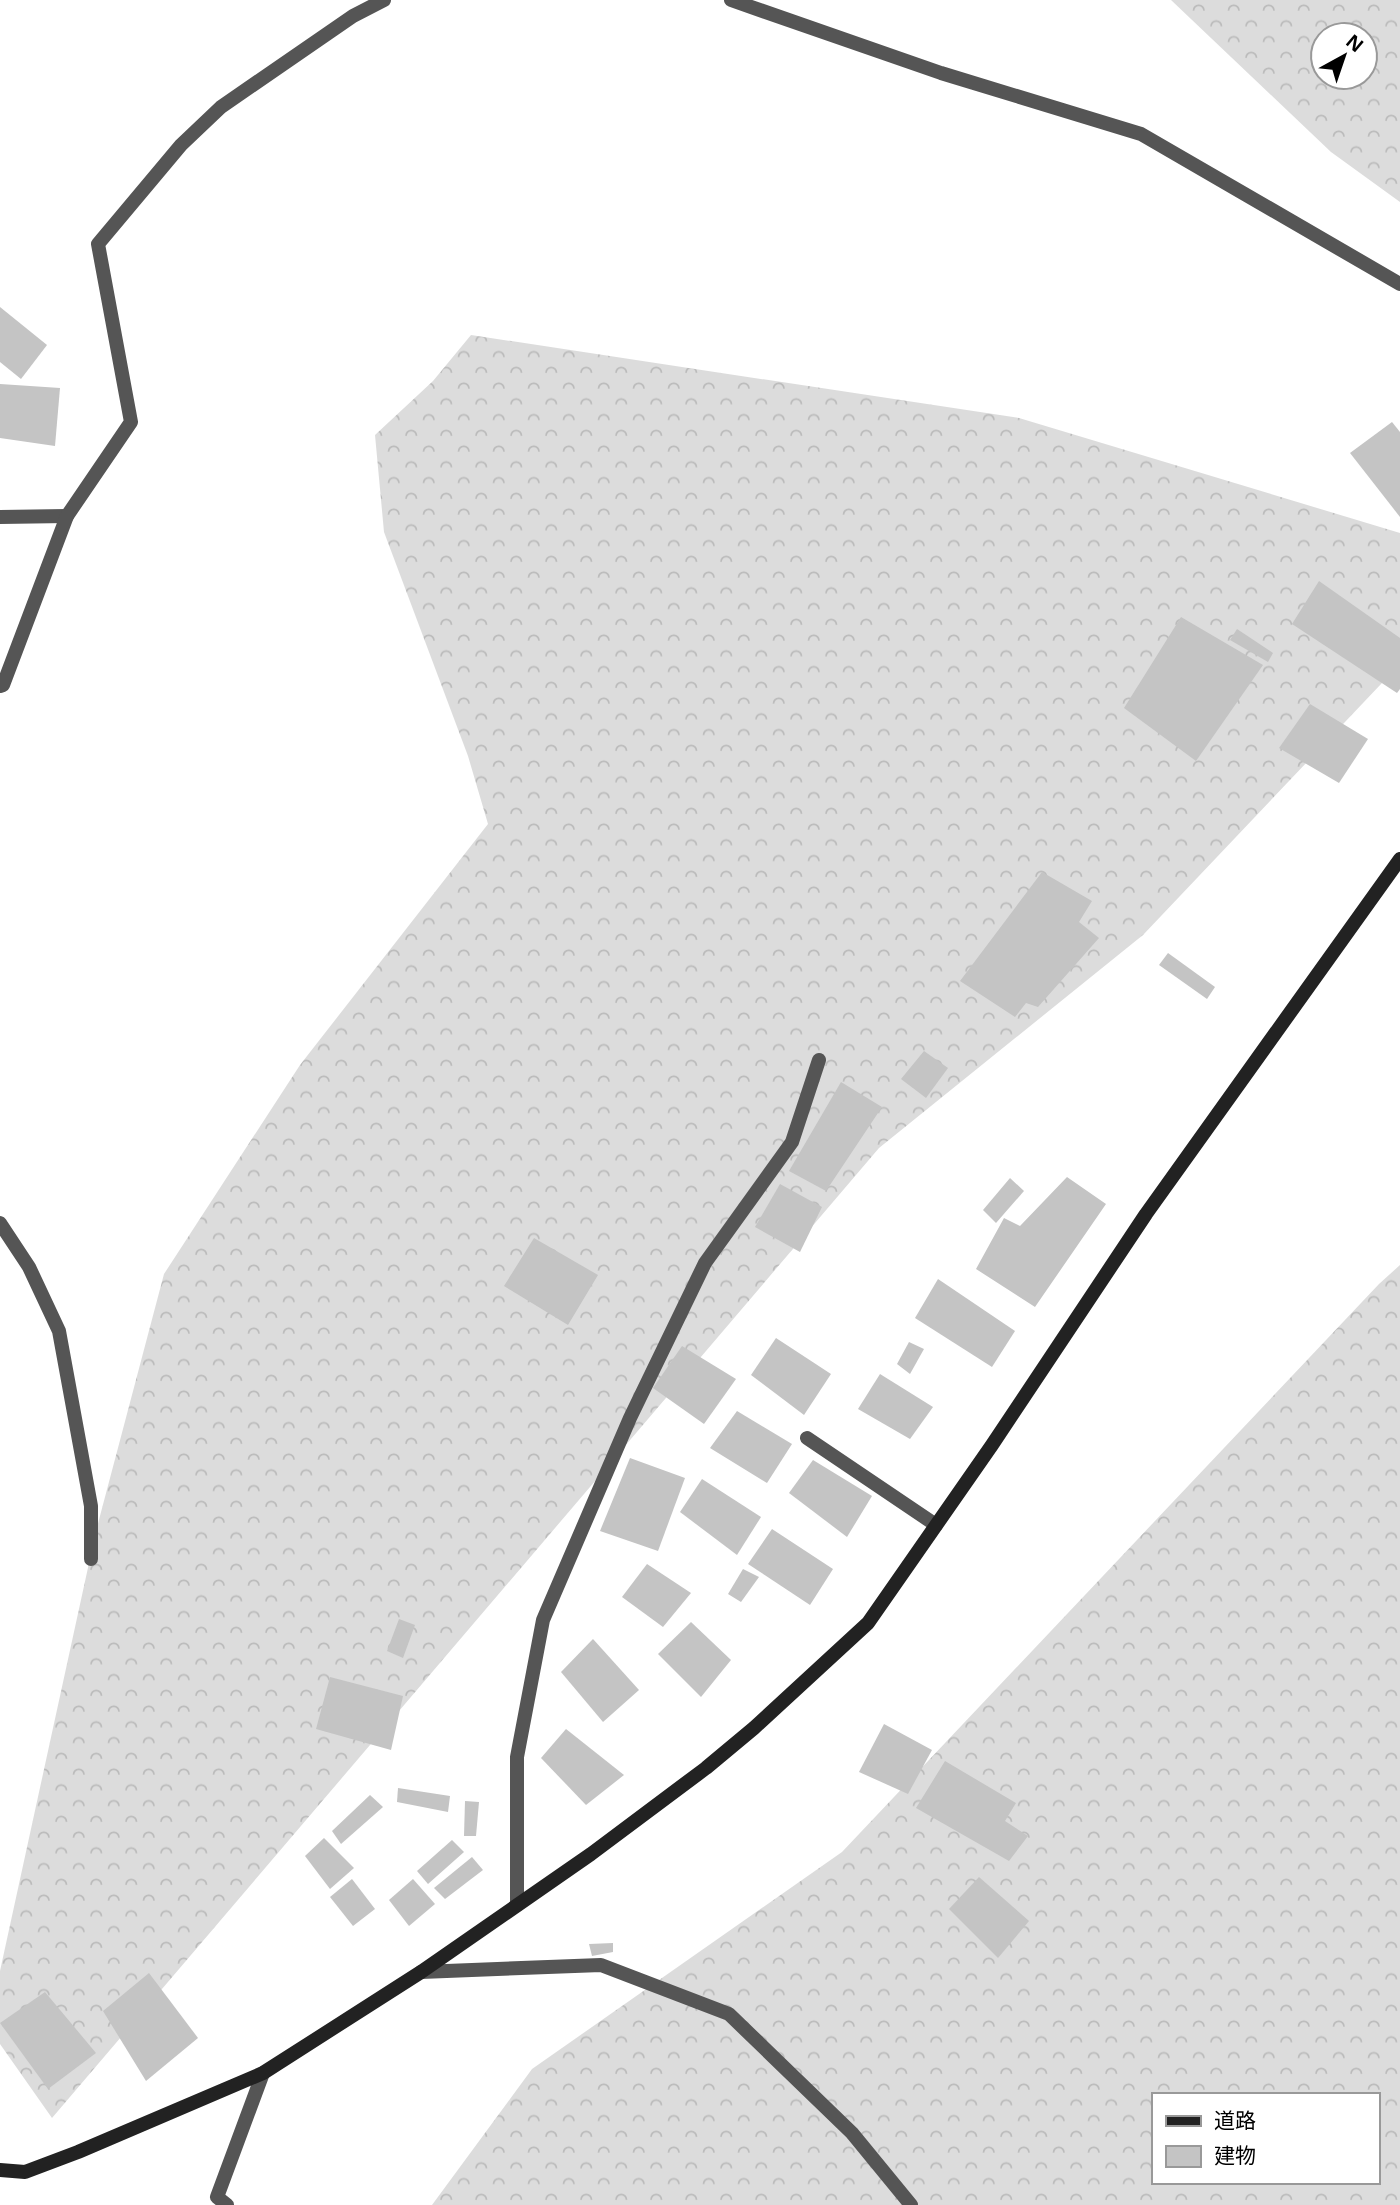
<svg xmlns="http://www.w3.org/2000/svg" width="1400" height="2205" font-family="'Noto Sans','Noto Sans JP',sans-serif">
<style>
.forest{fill:url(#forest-crowns);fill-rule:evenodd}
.building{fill:#c4c4c4}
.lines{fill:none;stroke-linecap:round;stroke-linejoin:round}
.lane{stroke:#555;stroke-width:14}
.street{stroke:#555;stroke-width:14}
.secondary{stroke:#222;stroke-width:14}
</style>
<defs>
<pattern id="forest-crowns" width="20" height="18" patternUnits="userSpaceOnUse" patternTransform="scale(1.75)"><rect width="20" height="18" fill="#dcdcdc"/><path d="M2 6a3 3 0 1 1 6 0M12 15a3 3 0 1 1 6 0" fill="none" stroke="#bbb"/></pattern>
</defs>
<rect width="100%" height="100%" fill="#fff"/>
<g class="forest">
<path d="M1171,0H1400V202L1331,152ZM1323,35H1365V77H1323Z"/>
<path d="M471,335L1019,418L1400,533V664L1143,935L879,1148L52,2118L0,2044V1971L96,1531L164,1274L300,1065L488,824L468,756L384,532L375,435L433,381Z"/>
<path d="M1400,1265V2205H432L532,2069L842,1852L1379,1284ZM1153,2095H1377V2182H1153Z"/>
</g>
<g class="building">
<path d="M0,307L47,345L21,379L0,362Z"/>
<path d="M0,384L60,388L55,446L0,438Z"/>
<path d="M1392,422L1400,432V517L1350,453Z"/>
<path d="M1319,581L1400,638V689L1397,693L1292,624Z"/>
<path d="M1181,617L1263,665L1196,761L1124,708Z"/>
<path d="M1237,629L1273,653L1268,662L1230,640Z"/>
<path d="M1310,704L1368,739L1339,783L1279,748Z"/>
<path d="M1042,872L1092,901L1079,922L1099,938L1038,1007L1026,1003L1015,1017L960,981Z"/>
<path d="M1168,953L1215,987L1207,999L1159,965Z"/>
<path d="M924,1051L948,1068L926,1098L901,1079Z"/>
<path d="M841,1082L882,1107L826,1191L789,1171Z"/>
<path d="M1067,1177L1106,1204L1035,1307L976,1269L1004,1218L1020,1226Z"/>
<path d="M1010,1178L1024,1191L996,1223L983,1210Z"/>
<path d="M780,1184L822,1207L800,1252L755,1227Z"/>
<path d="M534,1238L598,1275L568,1325L504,1286Z"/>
<path d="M938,1279L1015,1331L992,1367L915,1318Z"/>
<path d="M776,1338L831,1374L804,1415L751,1375Z"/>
<path d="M909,1342L924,1349L910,1374L897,1364Z"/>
<path d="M682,1346L736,1379L704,1424L653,1388Z"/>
<path d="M880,1374L933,1407L910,1439L858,1409Z"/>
<path d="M737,1411L792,1444L767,1483L710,1448Z"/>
<path d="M630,1458L685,1478L658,1551L600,1531Z"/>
<path d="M813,1460L872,1496L847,1537L789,1493Z"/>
<path d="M702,1479L761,1517L737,1555L680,1512Z"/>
<path d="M772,1529L833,1569L810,1605L748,1564Z"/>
<path d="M647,1564L691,1593L663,1627L622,1597Z"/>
<path d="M743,1569L759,1577L741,1602L728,1594Z"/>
<path d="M399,1619L415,1625L403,1658L387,1651Z"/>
<path d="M691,1622L731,1660L701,1697L658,1654Z"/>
<path d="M593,1639L639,1690L603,1722L561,1672Z"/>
<path d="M330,1677L403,1696L391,1750L316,1729Z"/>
<path d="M884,1724L932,1750L908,1794L859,1772Z"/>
<path d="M566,1729L624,1775L586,1805L541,1758Z"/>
<path d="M945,1761L1016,1803L1005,1821L1028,1836L1009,1861L916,1808Z"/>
<path d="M398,1788L450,1796L448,1812L397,1802Z"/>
<path d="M370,1795L383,1807L341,1844L332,1831Z"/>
<path d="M465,1801L479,1802L476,1836H464Z"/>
<path d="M324,1838L354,1868L330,1889L305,1856Z"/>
<path d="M452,1840L464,1852L428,1884L417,1871Z"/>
<path d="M472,1857L483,1870L445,1899L434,1888Z"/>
<path d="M979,1877L1029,1921L998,1958L949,1909Z"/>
<path d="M352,1879L375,1909L353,1926L330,1897Z"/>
<path d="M413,1879L435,1904L409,1926L389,1900Z"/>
<path d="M613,1943V1952L592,1956L589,1944Z"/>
<path d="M149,1973L198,2038L146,2081L103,2011Z"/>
<path d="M45,1992L96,2053L48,2089L0,2023Z"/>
</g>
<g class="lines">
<g class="lane">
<path d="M807,1438L936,1525"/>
<path d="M517,1905V1757L543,1620L630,1418L705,1263L792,1142L819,1060"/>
</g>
<g class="street">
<path d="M731,0L941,73L1141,134L1400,284"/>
<path d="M0,517L67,516"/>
<path d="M0,686L3,685L67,516L131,422L98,244L181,145L221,107L353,16L384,0"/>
<path d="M0,1223L29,1267L59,1331L91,1506V1559"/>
<path d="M421,1972L601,1965L729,2014L852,2133L911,2205"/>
<path d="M227,2205L217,2197L263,2073"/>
</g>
<path class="secondary" d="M0,2170L25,2172L78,2152L263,2073L421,1972L591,1854L706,1768L754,1728L868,1623L992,1445L1146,1214L1400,859"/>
</g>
<rect x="1152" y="2093" width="228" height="91" fill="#ffffff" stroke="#999999" stroke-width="2"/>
<rect x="1166" y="2116" width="35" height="10" fill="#222222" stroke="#999999" stroke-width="2"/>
<text x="1214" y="2128" font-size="21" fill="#000000">道路</text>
<rect x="1166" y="2146" width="35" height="21" fill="#c4c4c4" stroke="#999999" stroke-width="2"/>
<text x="1214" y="2163" font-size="21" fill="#000000">建物</text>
<g transform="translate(1344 56) rotate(40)"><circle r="33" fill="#ffffff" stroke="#999999" stroke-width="2"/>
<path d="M0-5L12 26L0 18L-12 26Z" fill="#000000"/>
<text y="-10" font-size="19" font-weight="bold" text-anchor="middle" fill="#000000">N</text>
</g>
</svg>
